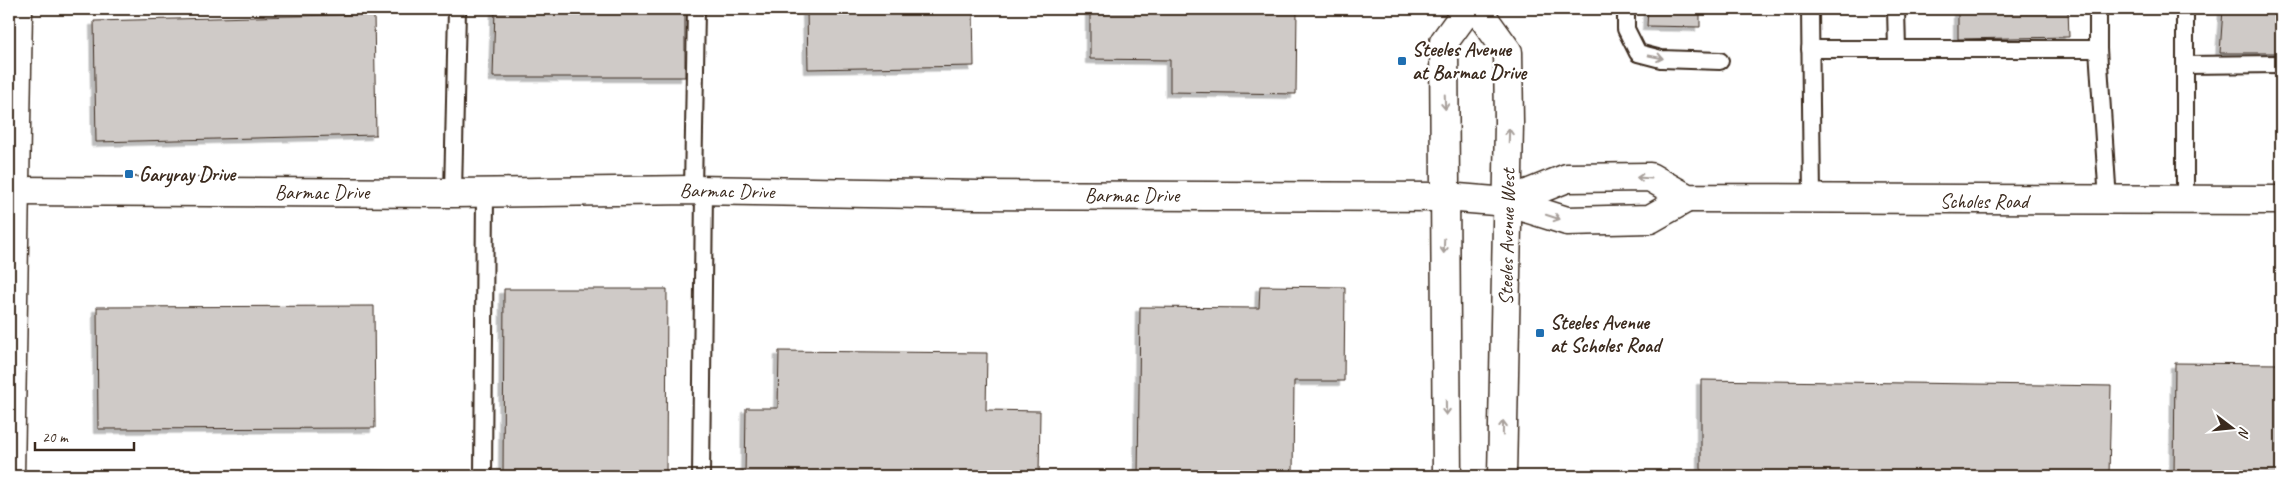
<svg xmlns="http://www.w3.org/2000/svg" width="2290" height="485" font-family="Caveat,sans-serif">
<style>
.building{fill:#cfcac7;stroke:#3b2a1e;filter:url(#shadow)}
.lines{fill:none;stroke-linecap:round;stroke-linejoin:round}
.service-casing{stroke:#3b2a1e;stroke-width:20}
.minor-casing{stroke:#3b2a1e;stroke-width:31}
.tertiary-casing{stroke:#3b2a1e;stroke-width:31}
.secondary-casing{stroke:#3b2a1e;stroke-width:31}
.service{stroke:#fff;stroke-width:16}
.minor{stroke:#fff;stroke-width:28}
.tertiary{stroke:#fff;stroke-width:28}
.secondary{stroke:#fff;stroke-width:28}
.oneway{stroke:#a79f9a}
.poi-dot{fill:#1f6fb2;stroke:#fff;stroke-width:2}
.labels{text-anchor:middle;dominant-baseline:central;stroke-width:5;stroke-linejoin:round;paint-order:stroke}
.poi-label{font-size:20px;font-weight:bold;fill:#3b2a1e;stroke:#fff;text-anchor:start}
.street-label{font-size:20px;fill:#3b2a1e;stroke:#fff}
</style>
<defs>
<filter id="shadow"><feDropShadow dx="-4.5" dy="4.5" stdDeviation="0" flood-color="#0004"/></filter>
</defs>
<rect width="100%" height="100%" fill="#fff"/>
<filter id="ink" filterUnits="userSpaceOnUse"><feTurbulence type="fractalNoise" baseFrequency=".02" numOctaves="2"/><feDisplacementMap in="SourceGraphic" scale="10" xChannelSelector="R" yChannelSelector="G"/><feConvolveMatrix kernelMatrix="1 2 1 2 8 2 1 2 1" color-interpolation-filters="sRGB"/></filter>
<g filter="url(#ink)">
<g class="building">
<path d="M495,9H685V77H493Z"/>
<path d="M807,9H973L974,66L808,69Z"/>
<path d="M1090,9H1297L1296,94L1170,92V60L1090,59Z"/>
<path d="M1648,9H1700V27L1647,26Z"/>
<path d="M1958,9H2068L2069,37L1958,39Z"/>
<path d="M2223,9H2281V53H2220Z"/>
<path d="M374,14L376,135L96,142L94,21Z"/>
<path d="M1260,286L1345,287L1344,381H1294L1293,476H1138L1140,307L1259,308Z"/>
<path d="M504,289H667L666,476H503Z"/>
<path d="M374,306L375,428L98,429L97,307Z"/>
<path d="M779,351L987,353L986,410L1040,411L1039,476H745L746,408H778Z"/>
<path d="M2175,363L2281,364V476H2174Z"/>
<path d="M1701,380L2111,386L2109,476H1701Z"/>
<path d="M351,470L428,471V476H351Z"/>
</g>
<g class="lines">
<g class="service-casing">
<g id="service">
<path d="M1626,9V29L1638,53L1661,59L1720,61"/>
<path d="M1810,9L1812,199"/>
<path d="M1896,9L1897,49"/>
<path d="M2098,9V49L2108,201"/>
<path d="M2185,9V65L2281,64"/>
<path d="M1810,49H2098"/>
<path d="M2185,65V201"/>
<path d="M693,190L696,9"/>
<path d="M453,193L457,9"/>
<path d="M483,476L485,192"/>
<path d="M701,476L704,191"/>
</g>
</g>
<g class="minor-casing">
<g id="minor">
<path d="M1507,202L1567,178L1650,177L1687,198L2281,200"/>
<path d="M1507,202L1567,221L1650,219L1687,198"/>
<path d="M10,476L18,9"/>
</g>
</g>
<g class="tertiary-casing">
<path id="tertiary" d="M9,191L453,193L693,190L977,195L1446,197"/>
</g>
<g class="secondary-casing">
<g id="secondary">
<path d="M1477,9L1508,52L1509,123L1502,476"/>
<path d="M1446,197L1507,202"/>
<path d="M1447,476L1444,42L1468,9"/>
</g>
</g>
<use href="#service" class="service"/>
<use href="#minor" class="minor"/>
<use href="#tertiary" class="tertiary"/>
<use href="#secondary" class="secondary"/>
</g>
<defs><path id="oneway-shaft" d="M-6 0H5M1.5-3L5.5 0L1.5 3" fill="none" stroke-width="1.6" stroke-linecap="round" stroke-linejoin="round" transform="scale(1.25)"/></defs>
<g class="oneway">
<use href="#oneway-shaft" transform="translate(1656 57) rotate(11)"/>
<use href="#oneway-shaft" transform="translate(1445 102) rotate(88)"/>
<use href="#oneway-shaft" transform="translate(1509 136) rotate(-88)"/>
<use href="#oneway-shaft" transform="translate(1644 178) rotate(-176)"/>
<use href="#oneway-shaft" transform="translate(1553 217) rotate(18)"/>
<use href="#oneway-shaft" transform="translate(1444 246) rotate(92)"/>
<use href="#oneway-shaft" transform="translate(1446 408) rotate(89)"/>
<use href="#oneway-shaft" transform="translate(1503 428) rotate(-89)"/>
</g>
</g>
<g class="poi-dot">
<rect x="1397" y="56" width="10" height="10" rx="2.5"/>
<rect x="124" y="169" width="10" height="10" rx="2.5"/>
<rect x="1535" y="328" width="10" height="10" rx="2.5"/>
</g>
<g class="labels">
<g class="poi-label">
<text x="1412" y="49">Steeles Avenue<tspan x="1412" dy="23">at Barmac Drive</tspan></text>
<text x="139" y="174">Garyray Drive</text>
<text x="1550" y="322">Steeles Avenue<tspan x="1550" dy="23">at Scholes Road</tspan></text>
</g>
<g class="street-label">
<text transform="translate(727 191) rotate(1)">Barmac Drive</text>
<text x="322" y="192">Barmac Drive</text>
<text x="1132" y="195">Barmac Drive</text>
<text x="1984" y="201">Scholes Road</text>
<text transform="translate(1507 237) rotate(-89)">Steeles Avenue West</text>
</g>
</g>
<rect width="2290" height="485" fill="none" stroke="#fff" stroke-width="30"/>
<rect x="15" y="15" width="2260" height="455" fill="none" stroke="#3b2a1e" stroke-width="2" filter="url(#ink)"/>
<g transform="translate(2232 428) rotate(106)" stroke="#ffffff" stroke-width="4" paint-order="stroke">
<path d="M0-4L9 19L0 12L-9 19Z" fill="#3b2a1e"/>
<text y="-8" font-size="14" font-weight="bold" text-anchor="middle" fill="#3b2a1e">N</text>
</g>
<path d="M35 442v8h99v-8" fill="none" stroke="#3b2a1e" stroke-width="2.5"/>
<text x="42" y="442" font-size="15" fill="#3b2a1e" stroke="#ffffff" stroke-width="4" paint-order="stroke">20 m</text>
</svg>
